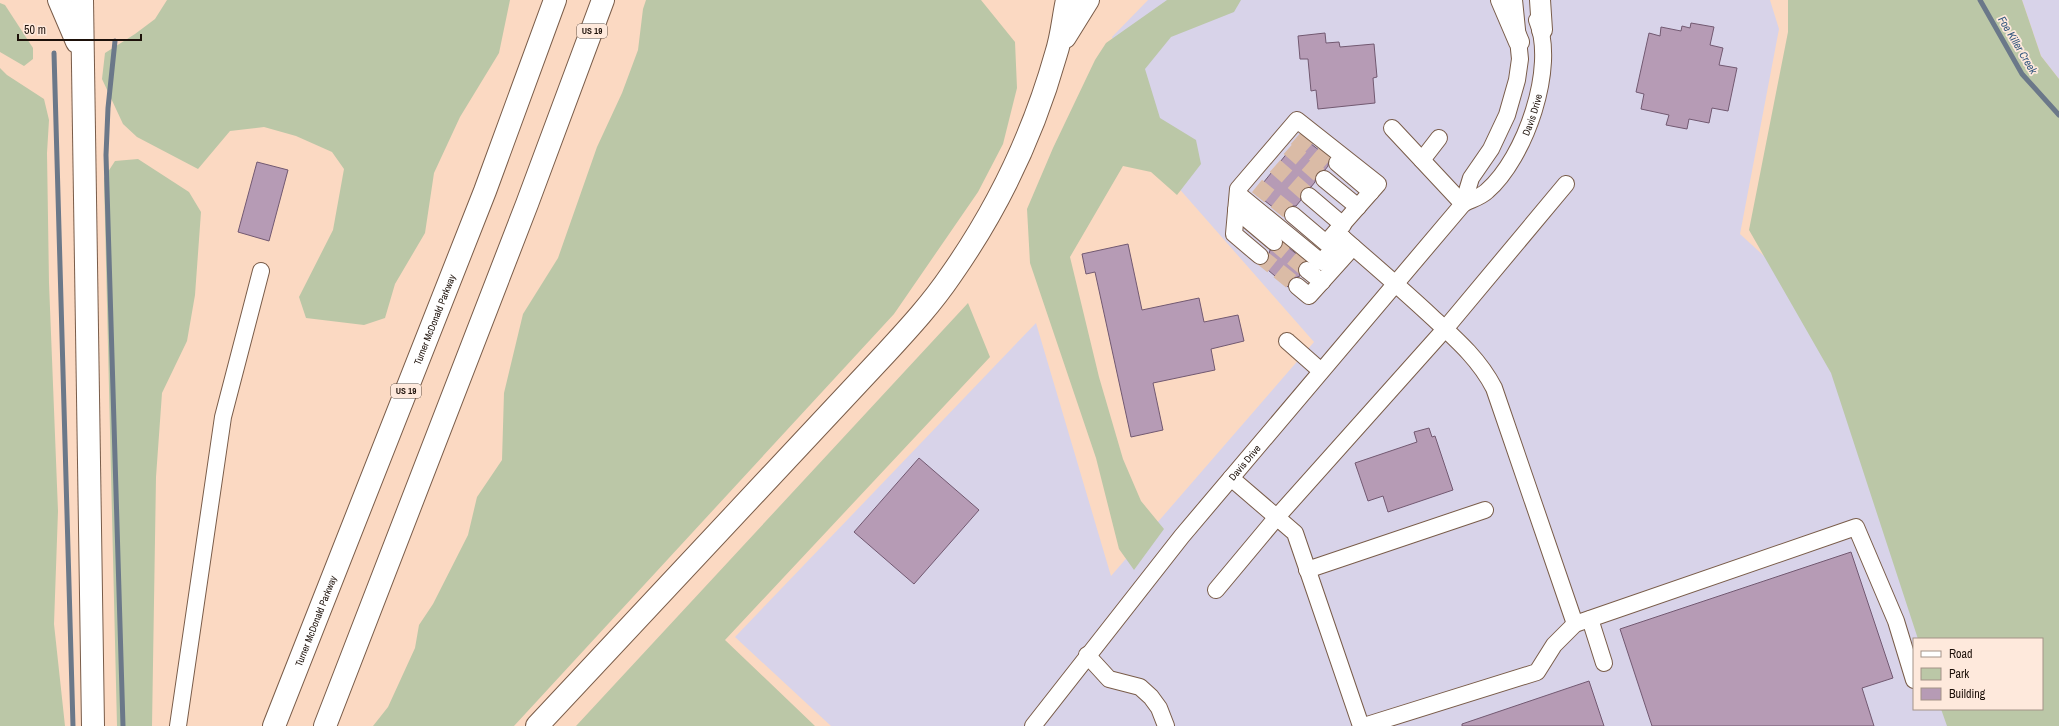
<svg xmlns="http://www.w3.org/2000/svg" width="2059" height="726" font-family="'Archivo Narrow',sans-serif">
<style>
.commercial{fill:#d8d3e9}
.green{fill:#bbc7a7}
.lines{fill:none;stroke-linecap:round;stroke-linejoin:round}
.stream{stroke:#6b7889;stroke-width:5}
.building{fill:#b69bb5;stroke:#725971}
.minor-tunnel{stroke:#dabba6;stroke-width:16;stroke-dasharray:16 8;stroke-linecap:butt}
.minor-casing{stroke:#795c49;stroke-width:18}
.major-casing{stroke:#795c49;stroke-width:22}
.highway-casing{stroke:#795c49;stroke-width:24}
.minor{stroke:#fff;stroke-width:16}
.major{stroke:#fff;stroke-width:20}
.highway{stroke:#fff;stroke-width:22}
.labels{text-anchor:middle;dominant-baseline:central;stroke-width:3.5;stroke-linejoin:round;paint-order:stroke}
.shield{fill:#fee9dc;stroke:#605249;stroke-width:1}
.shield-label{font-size:9px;font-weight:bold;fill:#1d110a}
.street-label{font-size:10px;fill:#1d110a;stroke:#fee9dc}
.water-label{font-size:11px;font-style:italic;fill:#34577f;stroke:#fee9dc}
</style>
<rect width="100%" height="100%" fill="#fbd9c2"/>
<g class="commercial">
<path d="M1148,0H1770L1779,29L1740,234L1846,331L1941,639H1914V709H1963L1968,726H831L735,637L1036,323L1111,576L1314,342L1154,160L1112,37Z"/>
<path d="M2022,0H2059V79L2041,56Z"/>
</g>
<g class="green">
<path d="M167,0H510L499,53L460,117L434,173L425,233L395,284L385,318L364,325L306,318L299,297L333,230L344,169L332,152L296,136L264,127L230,131L198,169L137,137L123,124L102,79L105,53L135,34L155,19Z"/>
<path d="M646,0H981L1015,42L1017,88L1003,144L978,192L894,314L514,726H373L388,707L415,648L419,625L433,604L468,535L477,497L502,460L504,393L523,314L558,258L597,147L622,93L638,50L643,9Z"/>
<path d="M1167,0H1241L1234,12L1171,37L1145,69L1160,118L1196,140L1201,164L1177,195L1151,172L1123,166L1070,257L1099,377L1123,459L1141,501L1164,529L1134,570L1119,549L1096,458L1030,263L1027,209L1053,148L1095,60L1106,43Z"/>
<path d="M1788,0H2022L2041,56L2059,79V726H1947L1941,709H2042V639H1918L1831,373L1749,230L1788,32Z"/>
<path d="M0,3L5,5L33,48V59L24,66L0,52Z"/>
<path d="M0,68L7,75L44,99L49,120L47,153L49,283L58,511L54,624L65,726H0Z"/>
<path d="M138,159L189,192L201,212L195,295L187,341L162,393L156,477L152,726H117L104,178L115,161Z"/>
<path d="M968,303L990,357L725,640L815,726H576Z"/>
</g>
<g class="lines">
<g class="stream">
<path d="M1980,0L2022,74L2059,115"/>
<path d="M115,41L108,108L106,155L123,726"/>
<path d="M54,53L73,726"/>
</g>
</g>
<g class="building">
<path d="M1691,23L1714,27L1710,45L1723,48L1719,65L1737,68L1728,111L1712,108L1709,123L1689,119L1687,129L1666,125L1669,115L1641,109L1644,94L1636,92L1649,33L1660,36L1661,27L1681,31L1682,26L1690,28Z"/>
<path d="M1325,33L1326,43L1339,42L1340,47L1374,44L1377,77L1373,78L1375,103L1318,109L1316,90L1311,91L1308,59H1300L1298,36Z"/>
<path d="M1301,136L1329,158L1328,166L1325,170L1317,173L1315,182L1311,187L1302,190L1300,195L1301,200L1296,206H1290L1286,209L1284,216L1255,193Z"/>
<path d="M257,162L288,170L269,241L238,232Z"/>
<path d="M1283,243L1305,261L1300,264L1298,268L1300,276L1290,280L1288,287L1262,265L1267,262L1270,250L1278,251Z"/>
<path d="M1128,244L1142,310L1199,298L1204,322L1238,315L1244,341L1211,349L1215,370L1153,383L1163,430L1131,437L1095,272L1086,274L1082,254Z"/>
<path d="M1429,428L1432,437L1435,436L1453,490L1388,512L1383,496L1368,501L1355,463L1417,442L1414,432Z"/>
<path d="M919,458L979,510L914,584L854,532Z"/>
<path d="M1851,552L1893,678L1862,688L1874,726H1652L1620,629Z"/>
<path d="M1589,681L1604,726H1462V724Z"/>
</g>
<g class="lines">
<g class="minor-tunnel">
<path d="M1296,138L1332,169"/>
<path d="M1289,148L1324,179"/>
<path d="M1275,166L1309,196"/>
<path d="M1257,186L1293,215"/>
<path d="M1274,242L1307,270"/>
<path d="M1260,256L1297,286"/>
</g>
<g class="minor-casing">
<g id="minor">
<path d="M1392,128L1463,204"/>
<path d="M1422,160L1439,138"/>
<path d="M1337,163L1371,192"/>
<path d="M1324,179L1358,207"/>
<path d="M1238,194L1321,262L1343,238"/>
<path d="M1309,196L1343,225"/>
<path id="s1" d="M1463,204C1470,200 1481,197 1487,191C1525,158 1557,67 1537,20"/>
<path d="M1236,210L1274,242"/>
<path d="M1336,232C1368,260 1401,288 1432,317C1456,339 1479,359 1494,388L1575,624"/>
<path d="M1260,256L1234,234L1238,189L1297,120L1378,184L1326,243L1293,215"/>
<path d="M1307,270L1322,282"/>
<path d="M1297,286L1309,296L1353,247"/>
<path d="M1287,341L1321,371"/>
<path d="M1231,478L1295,533L1361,726"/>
<path d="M1307,570L1485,510"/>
<path d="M1216,590L1277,517L1445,329L1566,184"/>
<path d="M1590,619L1604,663"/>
<path d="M1087,655L1109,679L1140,687L1151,697L1159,708L1166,726"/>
<path d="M178,726L223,417L261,271"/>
<path id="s2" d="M1033,726L1182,536L1463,204L1471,178L1491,149L1507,115L1517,80L1520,59L1514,0"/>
<path d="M1364,726L1537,672L1554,645L1575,624L1856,527L1896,621L1914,680"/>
</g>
</g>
<g class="major-casing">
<g id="major">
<path d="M1501,0L1519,42"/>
<path d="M1540,0L1542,30"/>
</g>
</g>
<g class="highway-casing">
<g id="highway">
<path d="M59,0L77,42"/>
<path d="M82,0L93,726"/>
<path d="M1065,37L1088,0"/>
<path id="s3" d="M274,726L485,191L555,0"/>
<path d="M325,726L527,204L603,0"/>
<path d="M537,726L887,352C910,327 932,303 951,275C998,208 1034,132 1056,54C1062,36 1063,18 1067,0"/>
</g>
</g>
<use href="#minor" class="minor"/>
<use href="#major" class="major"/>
<use href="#highway" class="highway"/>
</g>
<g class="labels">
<g class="shield">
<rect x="577" y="24" width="30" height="14" rx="3"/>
<rect x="391" y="384" width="30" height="14" rx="3"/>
</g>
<g class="shield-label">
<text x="592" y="31">US 19</text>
<text x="406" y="391">US 19</text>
</g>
<g class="street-label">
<text stroke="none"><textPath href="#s1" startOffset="117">Davis Drive</textPath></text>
<text stroke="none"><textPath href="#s3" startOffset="437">Turner McDonald Parkway</textPath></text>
<text stroke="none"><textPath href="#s2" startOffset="338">Davis Drive</textPath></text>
<text stroke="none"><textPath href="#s3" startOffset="113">Turner McDonald Parkway</textPath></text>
</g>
<g class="water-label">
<text transform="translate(2018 45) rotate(59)">Foe Killer Creek</text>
</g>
</g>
<rect x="1913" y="638" width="130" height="72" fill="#fee9dc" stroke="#a49388"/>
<rect x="1921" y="651" width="20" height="6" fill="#ffffff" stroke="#a49388"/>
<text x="1949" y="658" font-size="12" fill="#1d110a">Road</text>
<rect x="1921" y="668" width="20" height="12" fill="#bbc7a7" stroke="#a49388"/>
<text x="1949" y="678" font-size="12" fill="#1d110a">Park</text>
<rect x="1921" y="688" width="20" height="12" fill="#b69bb5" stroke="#a49388"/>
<text x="1949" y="698" font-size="12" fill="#1d110a">Building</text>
<path d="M18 34v6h123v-6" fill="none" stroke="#1d110a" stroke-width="2"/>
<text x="24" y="34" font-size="12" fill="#1d110a" stroke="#fee9dc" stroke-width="3" paint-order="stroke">50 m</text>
</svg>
